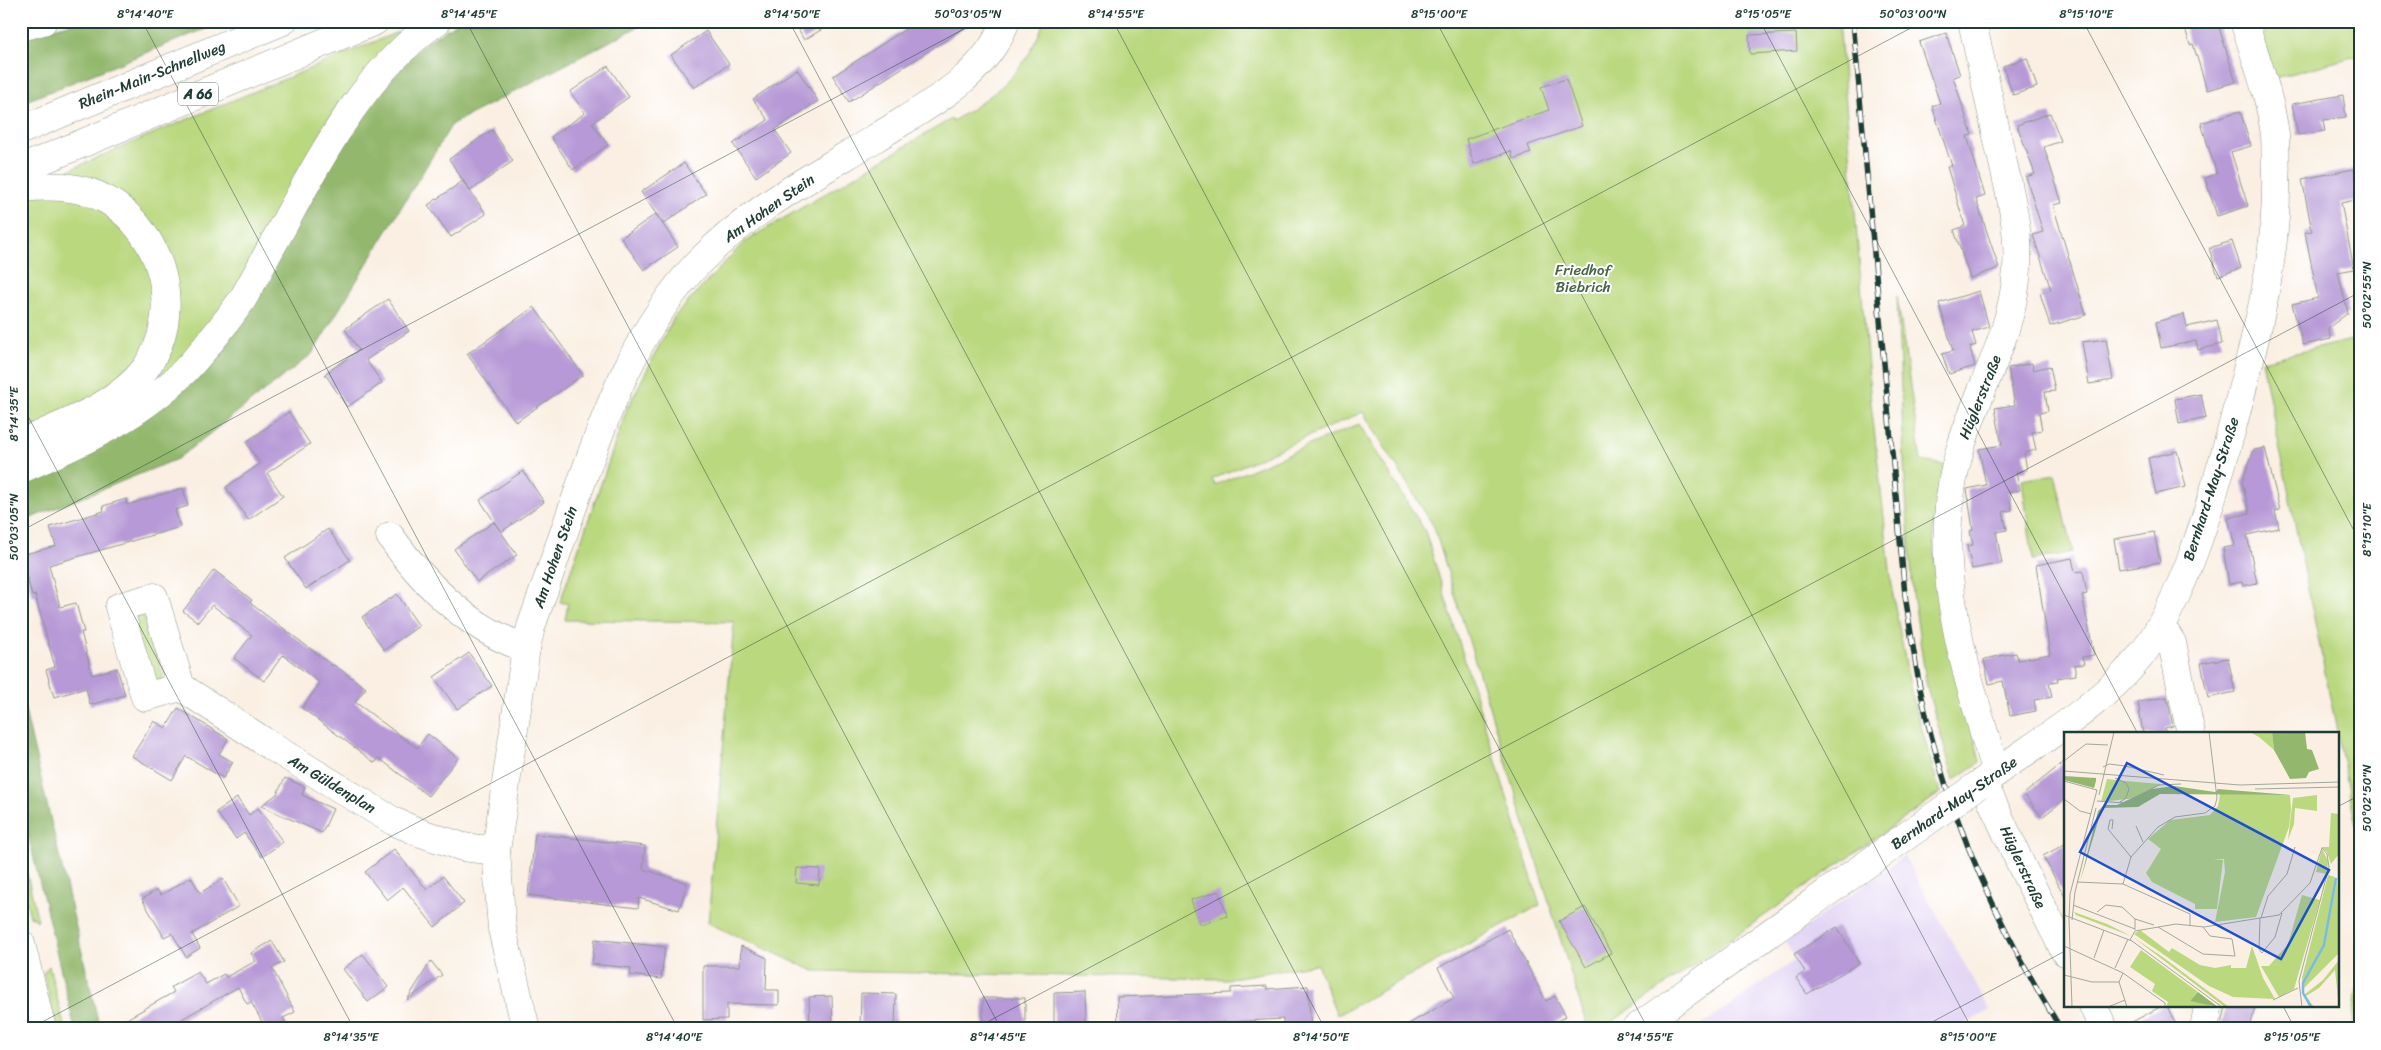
<svg xmlns="http://www.w3.org/2000/svg" width="2381" height="1050" font-family="Sriracha,sans-serif">
<style>
.built{fill:#e1d4f4}
.green{fill:#bad87e;stroke:#6c8a59}
.forest{fill:#93b86d;stroke:#597a50}
.building{fill:#b699d6}
.lines{fill:none;stroke-linecap:round;stroke-linejoin:round}
.minor-casing{stroke:#8c968b;stroke-width:29}
.major-casing{stroke:#8c968b;stroke-width:29}
.highway-casing{stroke:#8c968b;stroke-width:29}
.minor{stroke:#fff;stroke-width:28}
.major{stroke:#fff;stroke-width:28}
.highway{stroke:#fff;stroke-width:28}
.rail-casing{stroke:#1f3d34;stroke-width:5.5}
.rail{stroke:#fff;stroke-width:4;stroke-dasharray:11;stroke-linecap:butt}
.minor-bridge-casing{stroke:#8c968b;stroke-width:29;stroke-linecap:butt}
.minor-bridge{stroke:#fff;stroke-width:28}
.ticks{fill:none;stroke:#1f3d34;stroke-width:1;stroke-opacity:0.45}
.labels{text-anchor:middle;dominant-baseline:central;stroke-width:4;stroke-linejoin:round;paint-order:stroke}
.shield{fill:#fff;stroke:#627771;stroke-width:1}
.shield-label{font-size:14px;font-weight:bold;fill:#1f3d34}
.street-label{font-size:15px;fill:#1f3d34;stroke:#fff}
.park-label{font-size:15px;fill:#466446;stroke:#fff}
.inset-river{fill:none;stroke:#79b9ed;stroke-width:2.5}
.inset-road{fill:none;stroke:#a2a89c;stroke-width:1}
.view{fill:#1d4ed8;fill-opacity:0.15;stroke:#1d4ed8;stroke-width:2.5}
.inset-edge{fill:none;stroke:#1f3d34;stroke-width:2.5}
.neatline{fill:none;stroke:#1f3d34;stroke-width:2}
.ticks-label{font-size:12px;text-anchor:middle;fill:#1f3d34}
</style>
<rect width="100%" height="100%" fill="#fff"/>
<filter id="ink" filterUnits="userSpaceOnUse"><feTurbulence type="fractalNoise" baseFrequency=".02" numOctaves="2"/><feDisplacementMap in="SourceGraphic" scale="10" xChannelSelector="R" yChannelSelector="G"/><feConvolveMatrix kernelMatrix="1 2 1 2 8 2 1 2 1" color-interpolation-filters="sRGB"/></filter>
<filter id="wash" filterUnits="userSpaceOnUse"><feTurbulence type="fractalNoise" baseFrequency=".0096" numOctaves="4" result="noise"/><feDisplacementMap in="SourceGraphic" scale="20" xChannelSelector="R" yChannelSelector="G"/><feGaussianBlur stdDeviation="1.12" result="paint"/><feColorMatrix in="noise" values="0 0 0 0 0 0 0 0 0 0 0 0 0 0 0 0 0 1.4 0 .05"/><feComposite in="paint" operator="in"/></filter>
<g filter="url(#wash)">
<rect width="100%" height="100%" fill="#faefe2"/>
<path class="built" d="M1904,856L1990,1010L1956,1029H1696L1796,959L1785,942Z"/>
<g class="green">
<path d="M1044,21H1839L1871,403L1893,596L1911,691L1940,793L1602,1029H1588L1434,527L1363,412L1212,479L1215,485L1359,424L1425,531L1540,905L1337,1015L1317,964L1226,979L814,971L708,923L734,622L565,620L568,604L560,602L627,409L674,317L744,242L951,119L953,121C996,94 1027,72 1044,21Z"/>
<path d="M2254,21H2360V55L2272,79Z"/>
<path d="M415,25L242,288L158,389L21,433V198L69,177L67,171L159,131Z"/>
<path d="M1897,296L1921,461L1945,465L1936,502L1933,533L1936,571L1980,762L1954,780L1927,688L1913,594L1905,482Z"/>
<path d="M2360,338V845L2262,361Z"/>
<path d="M2055,474L2073,552L2033,560L2022,480Z"/>
<path d="M136,615L143,616L147,622L163,675L162,682L149,683L131,628Z"/>
<path d="M21,848L38,921L30,916L21,882Z"/>
<path d="M49,966L65,1029H58L43,973Z"/>
<path d="M2360,970V1029H2351Z"/>
</g>
<g class="forest">
<path d="M81,21H225L21,103V36Z"/>
<path d="M460,21H649L452,124L312,354L177,459L21,522V487L111,440L161,405L359,115L423,44Z"/>
<path d="M21,694L100,1029H75L21,805Z"/>
</g>
<g id="blocks">
<g class="building">
<path d="M793,21H836L804,40Z"/>
<path d="M918,21H975L849,102L833,76Z"/>
<path d="M2183,21H2217L2236,82L2207,90L2193,44L2190,45Z"/>
<path d="M706,31L729,64L694,88L671,55Z"/>
<path d="M1796,33L1797,51L1750,54L1749,35Z"/>
<path d="M1946,33L1960,75L1953,77L1972,135L1967,136L1985,196L1976,199L1999,268L1970,278L1954,230L1965,226L1947,167L1952,166L1932,106L1940,103L1919,42Z"/>
<path d="M2027,58L2037,87L2013,95L2003,66Z"/>
<path d="M608,66L629,97L592,123L608,145L573,170L551,137L585,113L570,92Z"/>
<path d="M797,69L818,101L775,130L791,153L756,177L733,144L768,120L753,99Z"/>
<path d="M1566,79L1582,126L1528,145L1531,153L1513,159L1511,151L1474,164L1466,139L1549,110L1541,87Z"/>
<path d="M2343,95L2346,117L2323,120L2325,131L2298,135L2292,104Z"/>
<path d="M2240,111L2251,146L2231,152L2248,206L2217,216L2205,178L2217,174L2201,123Z"/>
<path d="M2050,113L2061,141L2044,147L2062,203L2053,205L2086,315L2050,326L2040,293L2051,290L2033,235L2043,232L2026,177L2035,174L2017,125Z"/>
<path d="M492,130L513,161L470,191L449,159Z"/>
<path d="M684,163L706,194L663,224L641,192Z"/>
<path d="M2354,169L2360,199L2341,203L2354,269L2338,272L2348,313L2328,328L2331,339L2303,345L2292,304L2318,298L2305,232L2312,231L2302,179Z"/>
<path d="M463,181L486,214L451,237L428,205Z"/>
<path d="M656,214L678,247L644,270L621,238Z"/>
<path d="M2232,241L2241,268L2218,276L2209,248Z"/>
<path d="M1979,291L1989,327L1972,332L1976,345L1970,347L1975,366L1949,374L1942,354L1953,351L1939,303Z"/>
<path d="M388,299L409,331L366,360L382,383L347,407L325,374L359,350L345,329Z"/>
<path d="M534,307L583,375L516,422L467,354Z"/>
<path d="M2184,314L2187,327L2217,320L2222,344L2198,350L2196,341L2161,348L2156,322Z"/>
<path d="M2106,339L2113,380L2089,384L2082,342Z"/>
<path d="M2032,363L2033,370L2050,366L2055,391L2045,392L2048,411L2039,413L2042,430L2032,432L2036,450L2024,453L2027,470L2016,472L2020,490L2009,492L2012,510L2003,512L2007,530L1996,532L2002,563L1972,569L1967,546L1973,545L1970,531L1973,530L1967,489L1986,485L1979,449L2002,445L1995,408L2015,405L2008,368Z"/>
<path d="M2201,394L2206,418L2179,424L2175,399Z"/>
<path d="M289,412L310,444L267,473L283,496L248,520L226,487L260,464L246,442Z"/>
<path d="M2265,448L2280,510L2275,511L2279,528L2247,535L2257,583L2243,586L2242,582L2229,584L2223,548L2235,546L2228,518L2250,513L2242,482L2254,450Z"/>
<path d="M2177,451L2186,487L2156,494L2148,458Z"/>
<path d="M523,471L544,502L501,532L480,500Z"/>
<path d="M183,488L188,506L175,510L180,527L49,565L60,607L76,603L84,632H81L92,675L117,668L125,695L90,705L86,688L54,697L46,670L55,667L35,595L32,596L27,577L21,579V555L56,546L50,527L104,511L103,506L126,499L127,505Z"/>
<path d="M494,522L517,555L477,582L454,549Z"/>
<path d="M328,529L350,560L306,589L285,558Z"/>
<path d="M2154,532L2160,562L2119,569L2114,539Z"/>
<path d="M2072,558L2075,572L2083,571L2087,594L2082,595L2094,655L2082,657L2084,664L2074,665L2076,675L2057,678L2058,682L2049,683L2052,697L2034,700L2036,711L2010,716L2003,681L1989,684L1984,659L2016,653L2018,660L2050,654L2036,565Z"/>
<path d="M214,570L252,600L250,603L333,666L334,665L366,688L355,702L417,748L428,734L458,758L428,796L379,758L375,763L302,708L320,683L283,655L264,681L234,658L252,635L212,605L198,622L183,611Z"/>
<path d="M397,594L419,626L384,650L362,617Z"/>
<path d="M469,653L492,686L457,709L434,677Z"/>
<path d="M2228,658L2235,692L2208,698L2201,663Z"/>
<path d="M2167,697L2173,726L2165,728L2166,734H2143L2138,702Z"/>
<path d="M178,708L228,739L219,754L233,762L223,778L186,756L172,780L132,756L154,721L166,728Z"/>
<path d="M2065,761V799L2042,817L2024,794Z"/>
<path d="M285,778L305,787L302,795L333,809L322,833L261,806L277,794Z"/>
<path d="M237,798L249,815L258,808L283,842L262,857L244,833L236,839L216,812Z"/>
<path d="M535,834L645,846L643,869L687,883L679,910L639,898L638,908L528,895Z"/>
<path d="M2065,844V897L2043,856Z"/>
<path d="M394,849L427,890L443,876L464,903L435,927L403,887L387,900L365,872Z"/>
<path d="M797,868L820,869L819,885L796,883Z"/>
<path d="M191,877L200,893L223,879L239,906L192,934L200,948L186,957L172,933L164,937L142,899L157,890L161,895Z"/>
<path d="M1219,891L1227,916L1200,925L1191,900Z"/>
<path d="M1585,907L1611,953L1586,967L1559,921Z"/>
<path d="M1837,927L1859,963L1807,994L1796,978L1805,972L1794,954Z"/>
<path d="M1508,929L1546,1001L1555,996L1566,1016L1543,1029H1400L1454,998L1438,968Z"/>
<path d="M595,939L665,947L661,979L630,975L631,968L592,964Z"/>
<path d="M272,941L284,962L272,968L295,1012L283,1018L289,1029H266L251,1002L247,1004L238,987L182,1019L185,1024L176,1029H109L174,992L171,987L198,972L206,984L224,974L226,977L256,961L251,953Z"/>
<path d="M741,946L767,958L766,990H779V1005L727,1004V1019L703,1020V966H740Z"/>
<path d="M363,954L388,987L368,1002L343,969Z"/>
<path d="M431,961L442,975L407,1000Z"/>
<path d="M1267,986V989L1308,986L1311,1029H1283V1019L1208,1023V1025L1180,1026V1023L1118,1025L1117,997L1231,993V988Z"/>
<path d="M1085,992L1086,1023L1054,1024V993Z"/>
<path d="M861,993L896,994L895,1029H860Z"/>
<path d="M832,996L833,1029H810L809,997Z"/>
<rect x="983" y="998" width="42" height="31"/>
<path d="M2162,1006H2167L2178,1029H2119Z"/>
<path d="M2226,1006H2255L2250,1029H2221Z"/>
</g>
</g>
</g>
<g filter="url(#ink)">
<use href="#blocks" fill-opacity="0" stroke="#8c968b" stroke-width="1"/>
<g class="lines">
<g class="minor-casing">
<g id="minor">
<path d="M1972,21C1981,64 1991,107 2000,150C2009,189 2020,229 2017,269C2013,335 1978,388 1960,450C1927,559 1965,668 1996,773"/>
<path d="M390,536C424,584 468,629 526,648"/>
<path d="M2159,628L2167,635L2172,643L2191,734"/>
<path d="M181,687L145,697L119,607L154,597L181,687L271,746L393,821L421,833L463,847L496,851"/>
<path d="M1983,782L2023,869L2065,952"/>
<path d="M1978,785C2034,744 2094,712 2139,658C2184,602 2213,497 2232,428C2254,344 2278,262 2276,175C2275,162 2276,148 2275,135C2270,96 2256,59 2244,21"/>
<path d="M2093,1006L2104,1029"/>
<path d="M526,1029L502,929L496,851L526,648L531,627C546,584 561,541 576,498C605,414 637,326 700,261C750,210 814,176 874,139C924,107 983,80 1006,21"/>
<path d="M1635,1029L1919,827"/>
<path d="M2204,1029L2208,1006"/>
</g>
</g>
<g class="major-casing">
<path id="major" d="M21,944L42,1029"/>
</g>
<g class="highway-casing">
<g id="highway">
<path d="M21,27L43,21"/>
<path d="M21,130L283,21"/>
<path d="M21,169L375,21"/>
<path d="M21,188C51,185 80,185 107,200C164,233 185,315 145,369C116,407 63,424 21,443"/>
<path d="M21,469C82,443 148,413 193,362C210,343 227,321 242,300C253,282 263,262 273,244C318,163 359,76 437,21"/>
</g>
</g>
<use href="#minor" class="minor"/>
<use href="#major" class="major"/>
<use href="#highway" class="highway"/>
<g class="rail-casing">
<path id="rail" d="M1853,21L1905,595C1910,626 1914,657 1920,688C1945,809 1996,924 2061,1029"/>
</g>
<use href="#rail" class="rail"/>
<g class="minor-bridge-casing">
<path id="minor-bridge" d="M1919,827L1978,785"/>
</g>
<use href="#minor-bridge" class="minor-bridge"/>
</g>
</g>
<path class="ticks" d="M142,21L678,1029M466,21L1001,1029M789,21L1325,1029M1113,21L1648,1029M1436,21L1972,1029M1760,21L2138,734M2083,21L2360,542M21,28L34,21M21,403L354,1029M21,531L979,21M2337,807L2360,795M2283,1006L2295,1029M21,1011L31,1029M29,1029L1924,21M974,1029L2360,292M1919,1029L2065,951"/>
<g class="labels">
<rect class="shield" x="178" y="82.5" width="40" height="23" rx="4"/>
<g class="shield-label">
<text x="198" y="94">A 66</text>
</g>
<g class="street-label">
<text transform="translate(152 75) rotate(-22)">Rhein-Main-Schnellweg</text>
<text transform="translate(769 208) rotate(-35)">Am Hohen Stein</text>
<text transform="translate(1980 397) rotate(-68)">Hüglerstraße</text>
<text transform="translate(2211 489) rotate(-72)">Bernhard-May-Straße</text>
<text transform="translate(555 557) rotate(-71)">Am Hohen Stein</text>
<text transform="translate(332 784) rotate(31)">Am Güldenplan</text>
<text transform="translate(1954 803) rotate(-35)">Bernhard-May-Straße</text>
<text transform="translate(2023 867) rotate(65)">Hüglerstraße</text>
</g>
<g class="park-label">
<text x="1583" y="270">Friedhof<tspan x="1583" dy="17">Biebrich</tspan></text>
</g>
</g>
<g transform="translate(2064 732)">
<rect width="275" height="275" fill="#faefe2"/>
<path d="M186,0H208L210,18L195,5ZM43,47L61,49L97,52L71,66L37,70ZM156,62L226,63L227,78L225,95L192,185L151,190L161,140L160,127H149L159,128L153,177H131V172L88,150L82,141L97,117L84,107L106,88L146,83L154,74ZM253,63V79L231,76L230,92L224,108L229,66ZM267,81L275,82V122L267,132L263,120L257,115H265ZM258,117L264,129L263,142L252,140ZM264,143L271,145L260,212L251,232L261,212L273,147L275,221L239,257L238,246ZM238,163L256,168L230,257L215,265L197,234H205L224,212ZM10,180L43,192L67,204L12,183ZM76,198L105,220L108,216L136,233L151,236L167,233V236H182L188,214L199,246L211,267L169,265L145,254L70,202ZM69,205L100,226L165,275H161ZM77,218L134,260L126,269L140,270L148,275H102L104,270L88,259L91,252L66,235ZM275,228V275L271,238L255,256L242,264L250,275H245L240,263L259,248Z" fill="#bad87e"/>
<path d="M208,0H241L243,17L248,18L255,37L245,40L242,46L226,47L210,18ZM0,44L32,46V49L30,56L0,48ZM110,54L151,60L154,57L226,63L96,62L74,75L38,76L16,150L34,79L40,73H53L88,57ZM134,260L154,275L126,269Z" fill="#93b86d"/>
<path class="inset-river" d="M247,275L239,261V251L260,213L272,146"/>
<path class="inset-road" d="M0,29L22,12L44,13M39,35L45,32L61,34L100,43M0,39L176,53L275,50M51,46L62,51L65,57L62,66L56,70M0,49L33,58M191,57L275,55M35,63L50,0M0,67L16,79L27,82M33,69L60,71L95,53L117,52M72,94L79,110M48,97L49,88H46L44,97L67,125M13,150L59,152L126,182V193M59,152L67,125L94,95L111,85L141,81L151,74L153,66L145,0M9,173L71,197M33,180L42,173L58,175L71,187V198M0,183L68,209L158,275M196,186L195,217L198,221L211,205L218,181M197,186L204,164L223,142L231,115M5,187L8,275M5,187L6,162L33,58M71,187L90,193M8,188L11,160L32,76M94,195L139,222L171,224L168,207L146,204L139,195M66,208L71,199L112,192L140,195L215,183L246,151L258,116L263,122L265,135L235,249L238,275M0,214L59,241L101,271V275M30,226L40,198M51,236L64,207M59,241L55,250L63,275M0,243L28,250H55M209,268L234,256M44,275L61,268"/>
<path class="view" d="M63,31L265,138L217,227L16,120Z"/>
<rect width="275" height="275" class="inset-edge"/>
</g>
<rect width="2381" height="1050" fill="none" stroke="#fff" stroke-width="55"/>
<rect x="28" y="28" width="2326" height="994" class="neatline"/>
<g class="ticks-label">
<text x="145" y="18">8°14'40"E</text>
<text x="469" y="18">8°14'45"E</text>
<text x="792" y="18">8°14'50"E</text>
<text x="968" y="18">50°03'05"N</text>
<text x="1116" y="18">8°14'55"E</text>
<text x="1439" y="18">8°15'00"E</text>
<text x="1763" y="18">8°15'05"E</text>
<text x="1913" y="18">50°03'00"N</text>
<text x="2086" y="18">8°15'10"E</text>
<text transform="translate(2367 295) rotate(-90)" y="4">50°02'55"N</text>
<text transform="translate(14 414) rotate(-90)" y="4">8°14'35"E</text>
<text transform="translate(14 527) rotate(-90)" y="4">50°03'05"N</text>
<text transform="translate(2367 530) rotate(-90)" y="4">8°15'10"E</text>
<text transform="translate(2367 798) rotate(-90)" y="4">50°02'50"N</text>
<text x="351" y="1041">8°14'35"E</text>
<text x="674" y="1041">8°14'40"E</text>
<text x="998" y="1041">8°14'45"E</text>
<text x="1321" y="1041">8°14'50"E</text>
<text x="1645" y="1041">8°14'55"E</text>
<text x="1968" y="1041">8°15'00"E</text>
<text x="2292" y="1041">8°15'05"E</text>
</g>
</svg>
